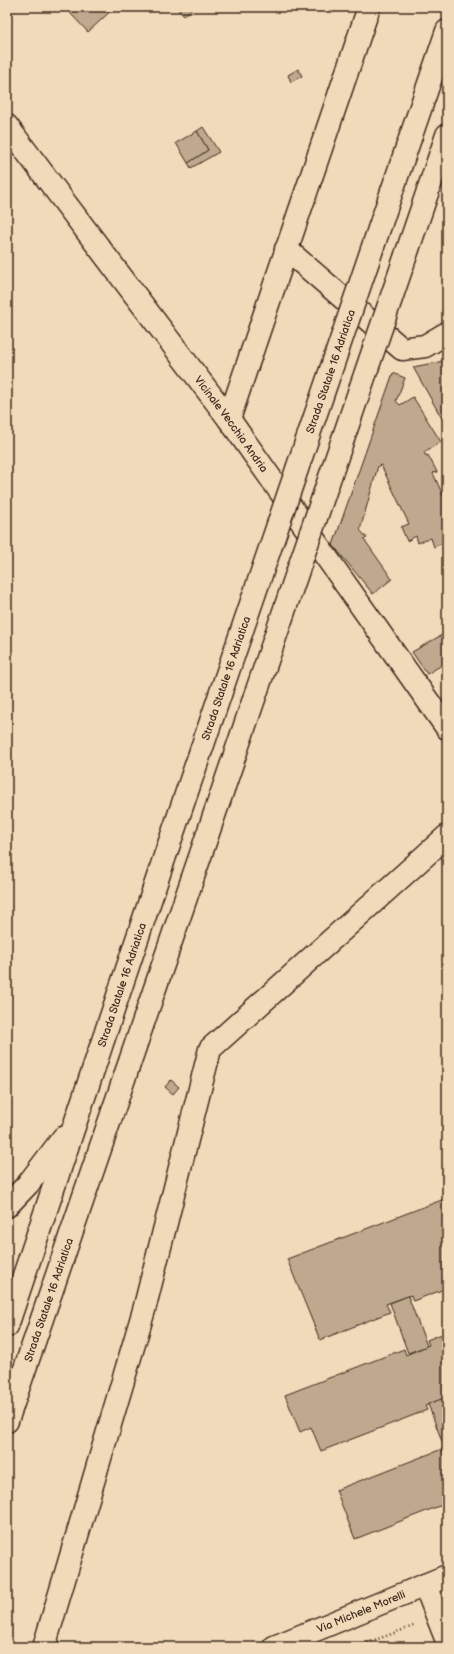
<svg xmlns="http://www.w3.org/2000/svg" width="454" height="1654" font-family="'Balsamiq Sans',sans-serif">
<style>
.building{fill:#bfa98e;stroke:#3b2a1e}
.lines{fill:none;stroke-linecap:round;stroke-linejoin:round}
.minor-casing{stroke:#3b2a1e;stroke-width:25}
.highway-casing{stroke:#3b2a1e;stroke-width:25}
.path{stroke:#3b2a1e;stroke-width:2.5;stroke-dasharray:1 3;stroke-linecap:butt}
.minor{stroke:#f1dab9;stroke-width:22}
.highway{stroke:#f1dab9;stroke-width:22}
.highway-bridge-casing{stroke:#3b2a1e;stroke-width:25;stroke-linecap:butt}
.highway-bridge{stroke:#f1dab9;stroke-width:22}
.labels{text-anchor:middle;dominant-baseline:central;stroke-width:3.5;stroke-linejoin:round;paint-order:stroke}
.street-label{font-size:11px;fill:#3b2a1e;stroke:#f1dab9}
</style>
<rect width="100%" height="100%" fill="#f1dab9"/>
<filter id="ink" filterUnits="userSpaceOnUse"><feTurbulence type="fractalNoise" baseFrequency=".025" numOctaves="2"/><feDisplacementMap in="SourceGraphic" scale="8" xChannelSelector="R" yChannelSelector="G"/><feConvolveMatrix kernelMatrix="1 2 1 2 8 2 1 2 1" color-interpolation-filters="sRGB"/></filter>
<g filter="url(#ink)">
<g class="building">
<path d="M76,7H115L88,32L70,13Z"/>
<path d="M176,7H194L184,16Z"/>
<path d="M298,69L302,76L291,82L288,75Z"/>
<path d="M203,127L219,152L191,168L188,163L208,150L197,131Z"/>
<path d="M197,131L208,150L188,163L176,143Z"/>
<path d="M447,359V423L445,424L413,367L439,362Z"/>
<path d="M393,373L405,378L396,401L400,405L413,397L441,442L424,452L426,456L428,455L437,472L433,473L445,500L447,499V544L446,541L434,547L431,538L418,543L416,536L407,541L401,527L409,524L381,465L378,466L360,530L367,538L364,539L392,579L373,594L333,545Z"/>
<path d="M447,632V662L427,674L412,652Z"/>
<path d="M171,1080L179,1087L173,1094L165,1087Z"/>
<path d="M447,1198V1288L413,1301L411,1295L386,1304L390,1312L320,1340L287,1259Z"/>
<path d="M408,1296L427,1346L408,1353L390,1303Z"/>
<path d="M447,1332V1397L425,1406L427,1410L321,1451L311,1427L300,1432L285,1395L404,1349L406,1355L429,1345L427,1340Z"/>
<path d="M447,1397V1452H446L428,1404Z"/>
<path d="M442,1449L443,1453L447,1452V1503L355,1539L336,1490Z"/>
</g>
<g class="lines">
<g class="minor-casing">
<g id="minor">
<path id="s1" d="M7,126L229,419L447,728"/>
<path d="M286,249L402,349L425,346L447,333"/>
<path d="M229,419L369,7"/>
<path d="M425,1585L447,1641"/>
<path d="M44,1647L144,1310L210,1049L447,836"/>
<path id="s2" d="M274,1647L447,1576"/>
</g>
</g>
<g class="highway-casing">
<g id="highway">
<path d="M381,223L447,31"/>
<path d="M406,255L447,135"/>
<path d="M7,1206L28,1184L63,1138"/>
<path id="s3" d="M7,1326L165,856"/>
<path id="s4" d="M7,1421L192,880"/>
</g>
</g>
<path class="path" d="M356,1647L416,1625"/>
<use href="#minor" class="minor"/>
<use href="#highway" class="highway"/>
<g class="highway-bridge-casing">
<g id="highway-bridge">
<path id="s5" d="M165,856L381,223"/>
<path d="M192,880L406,255"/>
</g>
</g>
<use href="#highway-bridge" class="highway-bridge"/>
</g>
</g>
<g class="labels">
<g class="street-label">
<text stroke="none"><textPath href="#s5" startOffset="512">Strada Statale 16 Adriatica</textPath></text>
<text stroke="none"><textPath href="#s1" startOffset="373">Vicinale Vecchia Andria</textPath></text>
<text stroke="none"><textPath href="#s5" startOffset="188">Strada Statale 16 Adriatica</textPath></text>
<text stroke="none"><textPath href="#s3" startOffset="360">Strada Statale 16 Adriatica</textPath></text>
<text stroke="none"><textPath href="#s4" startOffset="128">Strada Statale 16 Adriatica</textPath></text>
<text stroke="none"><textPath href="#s2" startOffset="94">Via Michele Morelli</textPath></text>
</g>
</g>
<rect width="454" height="1654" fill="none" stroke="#f1dab9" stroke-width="24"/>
<rect x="12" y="12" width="430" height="1630" fill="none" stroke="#3b2a1e" stroke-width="1.5" filter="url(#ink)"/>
</svg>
